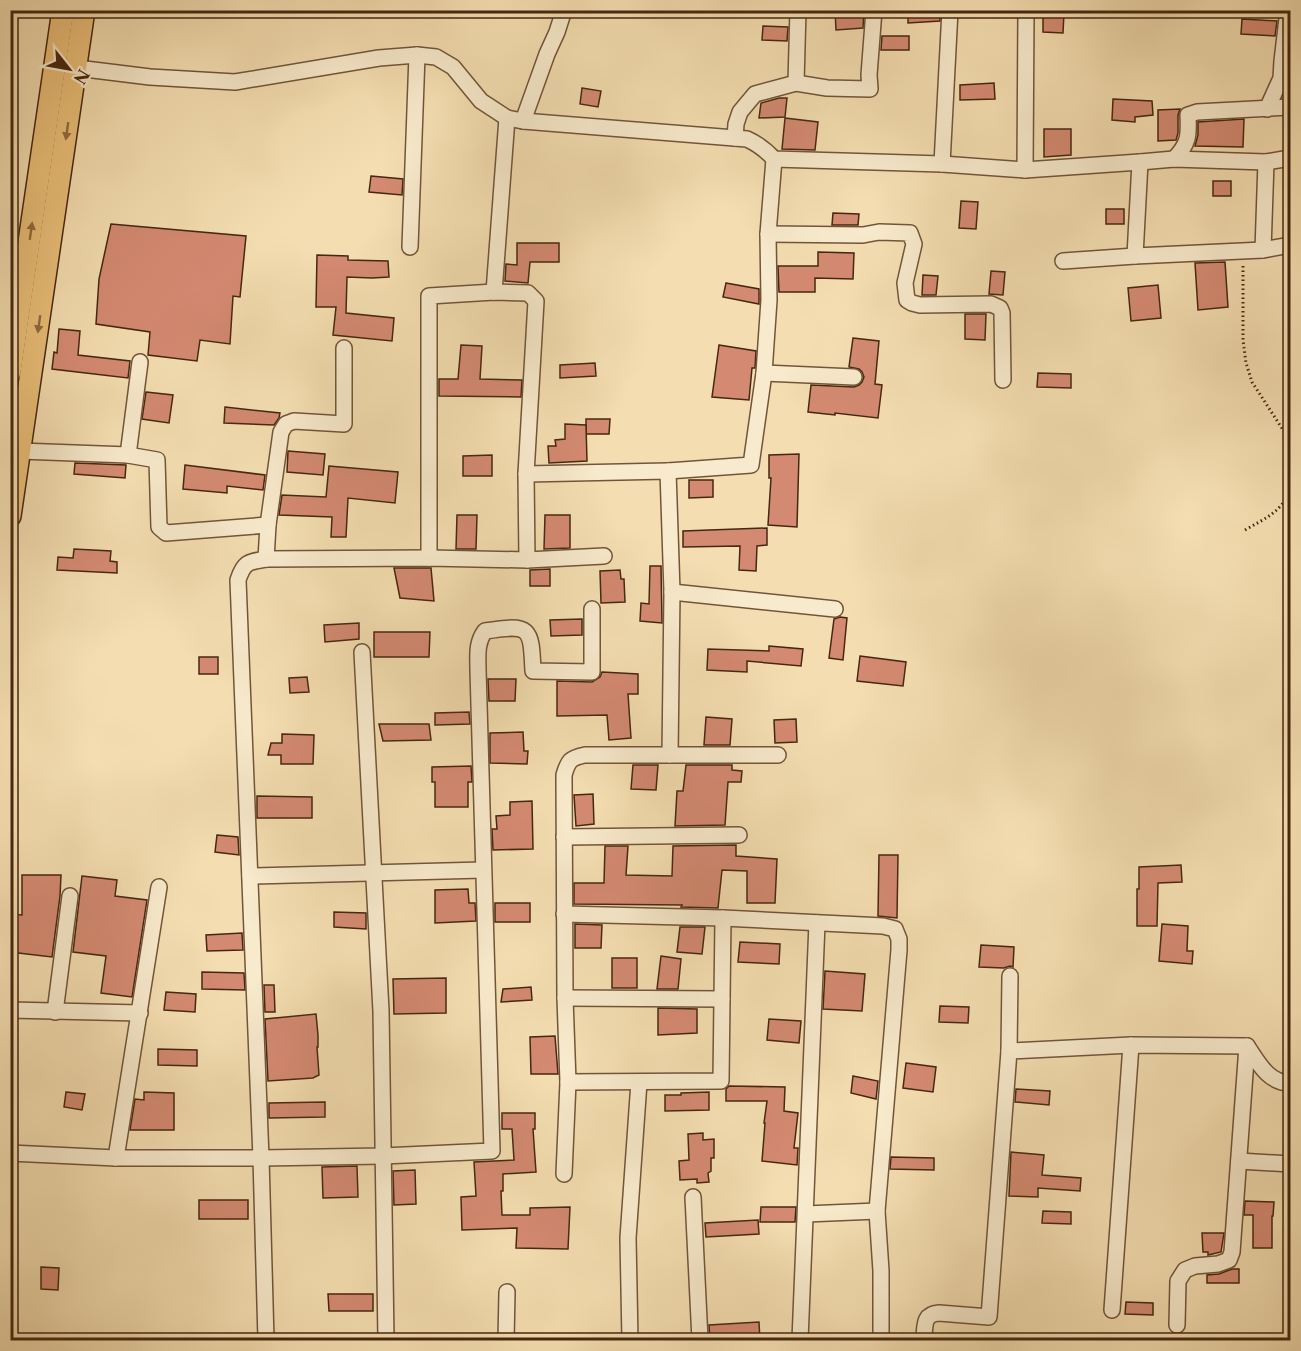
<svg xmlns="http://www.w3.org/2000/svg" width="1301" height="1351" font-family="'Libre Caslon Text',serif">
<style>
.building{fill:#d48a72;stroke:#462711;stroke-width:1.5}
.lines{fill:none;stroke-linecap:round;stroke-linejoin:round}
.minor-casing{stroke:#725539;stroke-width:18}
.highway-casing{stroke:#462711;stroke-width:24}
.path{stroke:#462711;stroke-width:3;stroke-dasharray:1.5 3;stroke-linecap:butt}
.minor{stroke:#f8eacc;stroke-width:15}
.highway{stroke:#eabf78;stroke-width:21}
.oneway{fill:#906b3f}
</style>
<rect width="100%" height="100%" fill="#f4deb1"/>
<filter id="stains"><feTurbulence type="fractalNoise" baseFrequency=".00333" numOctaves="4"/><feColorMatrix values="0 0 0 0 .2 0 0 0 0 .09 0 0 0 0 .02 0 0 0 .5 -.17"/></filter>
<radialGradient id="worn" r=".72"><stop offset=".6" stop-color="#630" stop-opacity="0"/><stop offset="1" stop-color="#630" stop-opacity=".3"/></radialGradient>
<g class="building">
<path d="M835,10H864L863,28L836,30Z"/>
<path d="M908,10H940V21L908,23Z"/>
<path d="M1043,12L1064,13L1063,33L1043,32Z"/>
<path d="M1242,19L1277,21L1275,36L1241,34Z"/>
<path d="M763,26L788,27L787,41L762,40Z"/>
<path d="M882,36H909V50H881Z"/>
<path d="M994,83L995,99L960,100V85Z"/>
<path d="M582,88L601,91L598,107L580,104Z"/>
<path d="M779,98H787L785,117L759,118L761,103Z"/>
<path d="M1113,99L1152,101L1153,115L1135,117V122L1112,120Z"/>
<path d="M1180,109L1178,115V133L1176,140L1158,141V110Z"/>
<path d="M785,118L818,122L815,150L782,149Z"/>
<path d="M1244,119L1243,147L1195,146L1198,135V122Z"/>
<path d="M1044,129H1071V155L1044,157Z"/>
<path d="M371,176L403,179L402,195L369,192Z"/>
<rect x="1213" y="181" width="18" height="15"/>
<path d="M961,201L978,202L976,229L959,228Z"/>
<rect x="1106" y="209" width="18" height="15"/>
<path d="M833,213L859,214L858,225H832Z"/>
<path d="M111,224L246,236L240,297L233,296L230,344L200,340L197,361L148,355L150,332L96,324L99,279Z"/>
<path d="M517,243H559V262H530L528,283L505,281L506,264L517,265Z"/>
<path d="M818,252L854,253L853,279L815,278V292H779L778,266H818Z"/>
<path d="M317,255L348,256V260L388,261L389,277L372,278L347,277L346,313L394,318L392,341L333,335L336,307H316Z"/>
<path d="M1225,262L1228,307L1198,310L1195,263Z"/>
<path d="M991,271L1005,272L1003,295L989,294Z"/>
<path d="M923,275L938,276L936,295H922Z"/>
<path d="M726,283L759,289V304L723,297Z"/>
<path d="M1158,285L1161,318L1131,321L1128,288Z"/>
<path d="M965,314H986L985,340L965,339Z"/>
<path d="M59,329L80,331L78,355L130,361L128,378L52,369L54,352L57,353Z"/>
<path d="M853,338L879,341L875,384L882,385L878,418L835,413V415L808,412L811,385L854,387L859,385L862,382L864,377L862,372L859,369L849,367Z"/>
<path d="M461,345L482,346L480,379L522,380L521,397L439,396V379H458Z"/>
<path d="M719,345L756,351L755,368H752L749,400L712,397Z"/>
<path d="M595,363L596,376L560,378V365Z"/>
<path d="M1038,373L1071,374V388L1037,387Z"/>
<path d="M146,392L173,395L169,423L142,419Z"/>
<path d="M225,407L280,413L279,418L274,425L224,423Z"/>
<path d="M586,419H610L609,434H586Z"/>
<path d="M565,424L586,425L587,461L549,463L548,446H556L555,440L565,439Z"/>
<path d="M288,451L325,454L323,475L287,472Z"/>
<path d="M799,454L797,527L768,525L771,478H769V455Z"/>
<path d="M492,455V476H463V456Z"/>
<path d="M75,463L126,465L125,478L74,474Z"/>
<path d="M185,465L265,475L263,490L227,486V493L183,489Z"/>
<path d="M329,466L398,472L395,503L348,498L346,537H331L332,517L279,515L282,495L326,497Z"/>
<path d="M689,480H713V497L689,498Z"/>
<path d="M457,515H477L476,549H456Z"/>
<path d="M545,515H570V548L544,549Z"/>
<path d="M767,528V545L757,546L756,571L739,570L740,546L683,547V531Z"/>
<path d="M74,549L111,551L110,561L117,562V573L57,570L58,557L73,558Z"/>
<path d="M650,566H661L662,623L640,621L641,603L649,604Z"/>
<path d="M394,568H431L434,601L400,598Z"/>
<path d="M550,569V586H530V570Z"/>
<path d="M620,570L621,579H624L625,602L601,603L600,571Z"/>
<path d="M840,617L847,618L843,660L829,658L834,619Z"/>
<path d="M582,619V635L551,636L550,620Z"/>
<path d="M359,623V639L325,642L324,625Z"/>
<path d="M374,632H430L429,657H374Z"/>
<path d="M769,646L803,649L801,666L747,661V672L707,670L708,649L769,651Z"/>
<path d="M860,656L906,662L903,686L857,681Z"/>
<rect x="199" y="657" width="19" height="17"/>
<path d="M602,672L638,674V694H628L631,738L609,740L607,715L557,716V681L592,682L600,677Z"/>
<path d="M307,677L309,692L290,693L289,678Z"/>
<path d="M488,679H516L515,701H489Z"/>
<path d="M469,712L470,724L435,725V713Z"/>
<path d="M706,717L732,719L730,745H704Z"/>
<path d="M796,719L797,742L775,743L774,720Z"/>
<path d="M379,724H429L431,740L383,741Z"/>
<path d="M523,732L524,751H528L527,764L490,763V733Z"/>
<path d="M282,734L314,735L313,764H281V755H268L271,743H282Z"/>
<path d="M633,765H658L656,790L631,789Z"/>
<path d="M686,765H732V770L742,771L741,782H728L725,825L675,826L677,791H683Z"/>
<path d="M471,766L472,782H468V807H435V782H432V767Z"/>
<path d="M593,794L594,824L576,826L574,795Z"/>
<path d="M257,796L312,797V818H257Z"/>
<path d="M532,801L533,849L493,850L492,829H497L496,816L510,815V802Z"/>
<path d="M217,835L238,837L239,855L215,852Z"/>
<path d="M736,845V856L777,859L775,903H747V871L722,870L718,908L681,907L682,905L574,904V883H604L605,846H628L626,875L672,876L673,846Z"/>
<path d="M879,855H898L897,918L878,916Z"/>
<path d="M1181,865L1182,882L1158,883L1157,926H1137V889H1139V867Z"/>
<path d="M22,875H61L60,896L52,957L10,952V914L22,915Z"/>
<path d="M82,876L117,880L115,896L147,900L132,997L101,993L106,956L73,952Z"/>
<path d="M468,889L469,903H475L476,921L435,923V890Z"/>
<rect x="495" y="903" width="35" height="19"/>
<path d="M334,912L366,913V929L334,927Z"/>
<path d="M575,924L602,925L601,948H575Z"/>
<path d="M1162,924L1188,926L1187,951H1193L1192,964L1159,961Z"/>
<path d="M680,927H705L702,954L677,952Z"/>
<path d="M242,933L243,950L207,951L206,935Z"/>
<path d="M740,942L780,944L779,964L738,962Z"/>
<path d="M981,945L1014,947L1013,967L1010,966L1004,968L979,967Z"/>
<path d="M661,956L681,959L678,989H657Z"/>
<rect x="612" y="958" width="25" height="30"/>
<path d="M825,971L865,974L862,1011L823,1009Z"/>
<path d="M202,972L244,973L245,990L202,989Z"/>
<path d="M446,978V1013L394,1014L393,979Z"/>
<path d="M264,985H274L275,1012H265Z"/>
<path d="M531,987L532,1000L501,1002L503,989Z"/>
<path d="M166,992L196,994L195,1012L164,1010Z"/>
<path d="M940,1006L969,1007L968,1023L939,1022Z"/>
<path d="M658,1008L697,1009V1033L658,1035Z"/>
<path d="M316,1014L318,1035V1047H317L319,1075L313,1078L268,1081L265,1019Z"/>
<path d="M769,1019L801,1021L799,1043L767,1040Z"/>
<path d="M555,1036L558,1074H531L530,1037Z"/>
<path d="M158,1049L197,1050V1066L158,1065Z"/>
<path d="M906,1063L936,1067L933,1092L903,1088Z"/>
<path d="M853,1076L878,1081L876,1099L851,1093Z"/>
<path d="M729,1086L785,1087L784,1111L798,1113L794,1148H798L797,1165L762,1161L765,1123H764L767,1101H726V1089Z"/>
<path d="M1016,1089L1050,1091L1049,1105L1015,1102Z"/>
<path d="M66,1092L85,1094L82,1110L64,1107Z"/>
<path d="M144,1092L174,1093V1130H130L135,1099L144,1100Z"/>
<path d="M709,1092V1110L665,1111V1095H681V1093Z"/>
<path d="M325,1102V1117L269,1118V1103Z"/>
<path d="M502,1113H535V1129H533L536,1172L503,1174V1191H501L502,1215H530V1208L570,1207L568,1249L516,1248L517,1228L462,1230L461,1197L476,1196L474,1162L514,1160L512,1129H502Z"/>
<path d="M703,1133V1140L714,1139V1158H711V1171L708,1173L709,1182L697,1183V1179L680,1180L679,1161L689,1160L688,1134Z"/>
<path d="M1011,1152L1044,1155L1042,1175L1081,1178L1080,1191L1038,1188V1197L1009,1196Z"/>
<path d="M891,1157L934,1158V1170L890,1169Z"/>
<path d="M357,1166L358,1197L323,1198L322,1167Z"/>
<path d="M415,1170L416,1204L394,1205L393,1171Z"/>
<rect x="199" y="1200" width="49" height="19"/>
<path d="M1245,1201L1274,1202L1273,1216H1272V1248H1253V1215H1244Z"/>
<path d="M761,1207H796L795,1222H760Z"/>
<path d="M1043,1211L1071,1212V1224L1042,1223Z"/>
<path d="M758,1220L759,1234L706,1237L705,1223Z"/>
<path d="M1202,1233H1224L1221,1252L1208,1255V1252H1203Z"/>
<path d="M41,1267L59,1268L58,1290L41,1289Z"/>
<path d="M1232,1269H1239V1283H1207V1275L1219,1274Z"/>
<path d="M328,1294H373V1311H329Z"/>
<path d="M1126,1302L1153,1303V1315L1125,1314Z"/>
<path d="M759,1322L760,1341H710L709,1325Z"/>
</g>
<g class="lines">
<g class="minor-casing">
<g id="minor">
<path d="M77,68L150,77L235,82L379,58L417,55L436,57L453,67L481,101L507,118L523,121L747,139C758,144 766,150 774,159L942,164L1025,170L1140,162L1174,159L1266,162L1290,158"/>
<path d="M796,83L798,10"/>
<path d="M1267,109L1281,78L1282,61L1288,10"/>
<path d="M523,121L547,54L557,32L564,10"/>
<path d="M735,138L736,124L740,112L755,94L796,83L827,88L870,89L869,75L874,10"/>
<path d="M1174,159C1189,144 1189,135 1188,115L1197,112L1290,107"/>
<path d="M942,164L950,10"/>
<path d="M1025,170L1026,10"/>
<path d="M768,234L863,235L879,232L910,233L914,244L905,283L907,300L912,303L920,305L991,304L1000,308L1002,313L1003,380"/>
<path d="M410,247L417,55"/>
<path d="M1263,250L1266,162"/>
<path d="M1135,256L1140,162"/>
<path d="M1063,261L1135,256L1263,250L1290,245"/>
<path d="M494,292L507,118"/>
<path d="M764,373L854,377"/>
<path d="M20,451L128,455L157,460L159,527L166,533L268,525"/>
<path d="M128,455L140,362"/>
<path d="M668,471L751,465L764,373L769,300L768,234L774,159"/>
<path d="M526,474L668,471L672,592L670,755"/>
<path d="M429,558V296L494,292L528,293L536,301L526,474L527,560"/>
<path d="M266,559L429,558L527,560L604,556"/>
<path d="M672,592L835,609"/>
<path d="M362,652L381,1011L386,1340"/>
<path d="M564,837L739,835"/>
<path d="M250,876L483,870"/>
<path d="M564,914L723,918L883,926L895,929L899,939V950L877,1211L881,1271V1340"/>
<path d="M565,998L722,999"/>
<path d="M10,1010L140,1013"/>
<path d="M55,1012L70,896"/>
<path d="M1009,1051L1010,976"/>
<path d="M568,1082L721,1081L723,918"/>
<path d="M10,1153L116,1158H261L383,1156L492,1151L478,670C478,656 476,643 485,631C531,624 531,627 533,671L592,672V609"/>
<path d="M116,1158L159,887"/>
<path d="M1239,1161L1290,1164"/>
<path d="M564,1174L568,1082L565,998L564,775C568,761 570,758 585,755H778"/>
<path d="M693,1197L700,1340"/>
<path d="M806,1214L877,1211"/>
<path d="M1112,1310L1131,1045"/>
<path d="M1177,1325L1178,1281L1185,1270L1195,1266L1218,1264L1229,1260L1232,1252L1247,1046"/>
<path d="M924,1337C925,1324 924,1314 939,1313L989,1317L1009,1051L1131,1045L1247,1046C1258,1062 1268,1083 1290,1083"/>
<path d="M266,1340L261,1158L238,580C244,562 248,562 266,559L268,525L281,432L286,424L294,421L344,424V348"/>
<path d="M506,1340L507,1292"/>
<path d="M630,1340L628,1238L639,1082"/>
<path d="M800,1340L817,923"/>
</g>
</g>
<g class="highway-casing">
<g id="highway">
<path d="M10,372L63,10"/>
<path d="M10,516L84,10"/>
</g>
</g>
<g class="path">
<path d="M1243,266V340L1246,363L1252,382L1285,433L1290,443"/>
<path d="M1245,530C1264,519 1282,512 1290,490"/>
</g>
<use href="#minor" class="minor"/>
<use href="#highway" class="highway"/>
</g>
<defs><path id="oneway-solid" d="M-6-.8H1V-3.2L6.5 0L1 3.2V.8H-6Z" transform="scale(1.5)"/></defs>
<g class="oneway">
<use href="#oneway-solid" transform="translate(67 131) rotate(98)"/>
<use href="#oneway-solid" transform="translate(31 231) rotate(-82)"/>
<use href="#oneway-solid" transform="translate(39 324) rotate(98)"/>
</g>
<rect width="1301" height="1351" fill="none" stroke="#f4deb1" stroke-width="36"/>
<rect x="12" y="12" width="1277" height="1327" fill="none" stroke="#462711" stroke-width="3"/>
<rect x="18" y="18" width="1265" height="1315" fill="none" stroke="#462711" stroke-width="1.5"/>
<g transform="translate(69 69) rotate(121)" stroke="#f8eacc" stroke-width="4.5" paint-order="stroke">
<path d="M0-4.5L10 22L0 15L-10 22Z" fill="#462711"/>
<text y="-9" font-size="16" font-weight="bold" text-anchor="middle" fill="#462711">N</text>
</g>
<rect width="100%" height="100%" filter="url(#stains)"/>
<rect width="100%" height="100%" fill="url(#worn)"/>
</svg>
